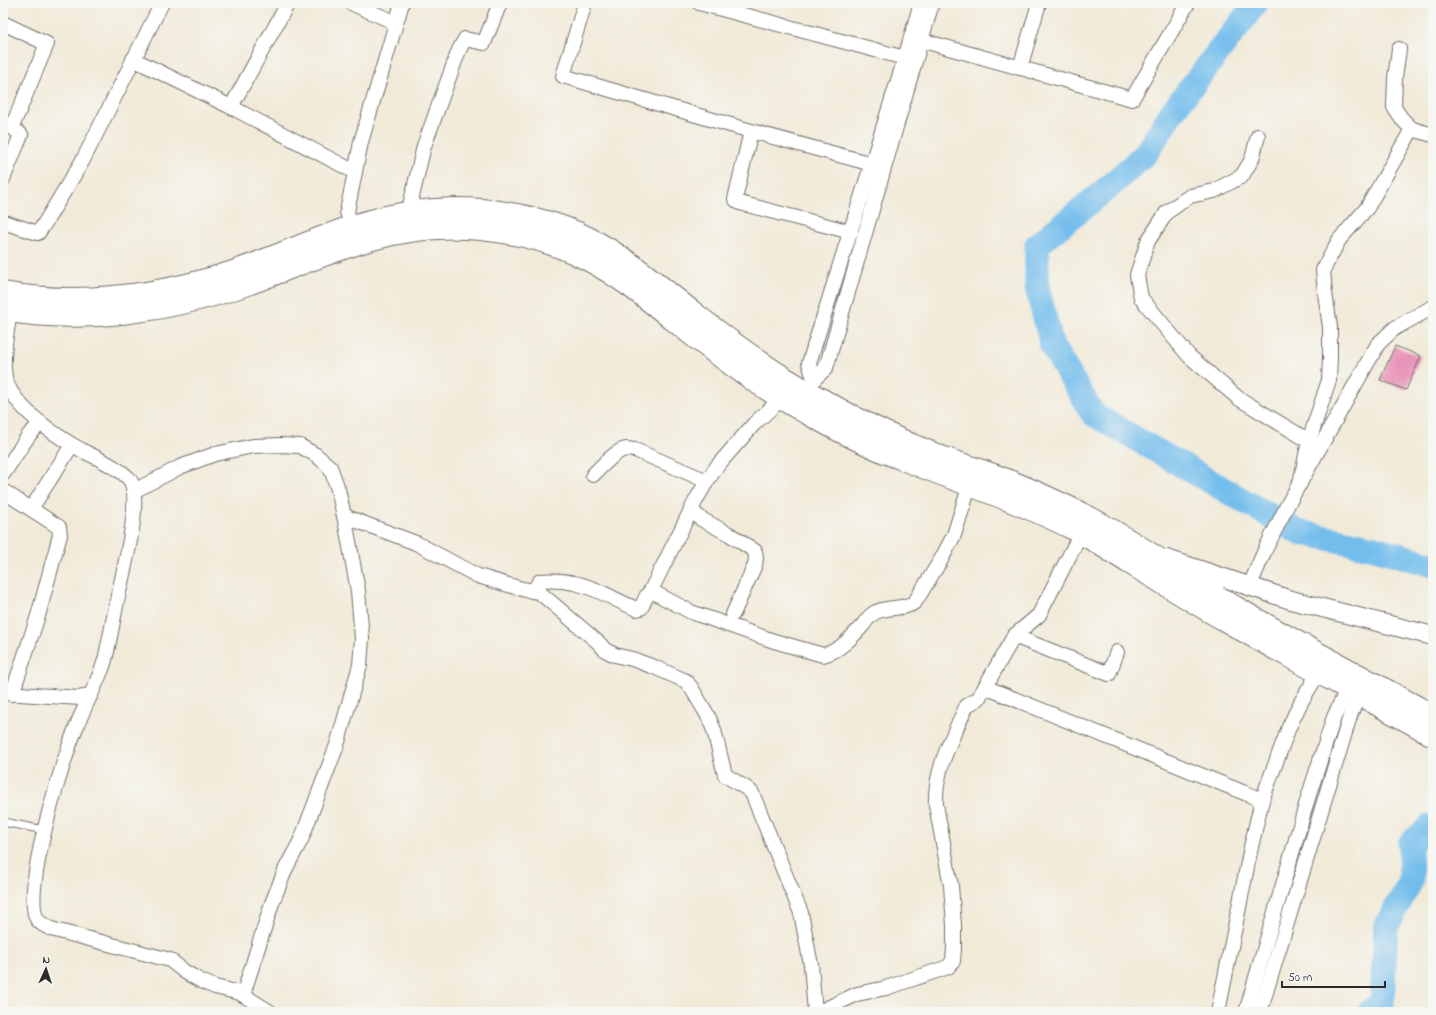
<svg xmlns="http://www.w3.org/2000/svg" width="1436" height="1015" font-family="'Indie Flower',sans-serif">
<style>
.lines{fill:none;stroke-linecap:round;stroke-linejoin:round}
.river{stroke:#73bdec;stroke-width:25}
.building{fill:#e793b7}
.service-casing{stroke:#706e68;stroke-width:9}
.minor-casing{stroke:#706e68;stroke-width:16}
.tertiary-casing{stroke:#706e68;stroke-width:20}
.trunk-casing{stroke:#706e68;stroke-width:24}
.service{stroke:#fff;stroke-width:7}
.minor{stroke:#fff;stroke-width:14}
.tertiary{stroke:#fff;stroke-width:18}
.trunk{stroke:#fff;stroke-width:22}
</style>
<rect width="100%" height="100%" fill="#f6f6f2"/>
<filter id="ink" filterUnits="userSpaceOnUse"><feTurbulence type="fractalNoise" baseFrequency=".025" numOctaves="2"/><feDisplacementMap in="SourceGraphic" scale="8" xChannelSelector="R" yChannelSelector="G"/><feConvolveMatrix kernelMatrix="1 2 1 2 8 2 1 2 1" color-interpolation-filters="sRGB"/></filter>
<filter id="wash" filterUnits="userSpaceOnUse"><feTurbulence type="fractalNoise" baseFrequency=".012" numOctaves="4" result="noise"/><feDisplacementMap in="SourceGraphic" scale="16" xChannelSelector="R" yChannelSelector="G"/><feGaussianBlur stdDeviation="0.9" result="paint"/><feColorMatrix in="noise" values="0 0 0 0 0 0 0 0 0 0 0 0 0 0 0 0 0 1.4 0 .05"/><feComposite in="paint" operator="in"/></filter>
<g filter="url(#wash)">
<rect width="100%" height="100%" fill="#f1ead8"/>
<g class="lines">
<g class="river">
<path d="M1256,3L1172,112L1146,153L1109,187L1037,245V287L1052,346L1093,414L1298,532L1375,548L1433,565"/>
<path d="M1370,1012L1382,1004L1386,927L1411,881L1410,844L1429,827L1433,828"/>
</g>
</g>
<g id="blocks">
<path class="building" d="M1395,346L1421,356L1406,390L1380,380Z"/>
</g>
</g>
<g filter="url(#ink)">
<use href="#blocks" fill-opacity="0" stroke="#706e68" stroke-width="1"/>
<g class="lines">
<g class="service-casing">
<path id="service" d="M3,822L45,830"/>
</g>
<g class="minor-casing">
<g id="minor">
<path d="M288,3L231,107L355,172"/>
<path d="M351,3L396,23"/>
<path d="M585,3L563,76L751,131L872,164"/>
<path d="M699,3L905,58"/>
<path d="M3,23L47,44L12,127L21,135L3,179"/>
<path d="M913,38L1132,99L1188,3"/>
<path d="M133,59L231,107"/>
<path d="M1020,68L1039,3"/>
<path d="M1412,129L1433,135"/>
<path d="M751,131L735,199L740,203L851,232"/>
<path d="M1258,136L1252,159L1242,176L1214,191L1190,196L1167,212L1148,241L1137,275L1141,298L1189,356L1238,398L1309,441"/>
<path d="M408,214L424,146L459,50L465,39L484,43L500,3"/>
<path d="M3,222L38,233L43,226L83,160L162,3"/>
<path d="M354,234L347,212L361,142L402,3"/>
<path d="M12,303C8,324 0,361 6,381C16,410 59,438 85,452C96,457 124,471 130,480C143,499 123,573 118,596C115,611 112,626 109,642C107,650 106,658 103,666C96,686 85,705 77,725C64,757 21,891 37,919C40,924 46,926 51,929L170,960L185,972L201,981L215,987L240,993L270,1012"/>
<path d="M814,379L809,363L905,58L921,3"/>
<path d="M807,399L814,379L826,368L932,3"/>
<path d="M3,474L29,435L41,423"/>
<path d="M593,475C600,468 616,450 626,449C629,449 632,450 635,450L707,481"/>
<path d="M1300,484L1309,441L1329,380L1330,358V327L1325,293L1323,270L1339,240L1367,208L1412,129L1401,118L1394,107L1395,78L1399,49"/>
<path d="M3,491L59,527L60,535L38,616L12,694"/>
<path d="M134,491L180,467L215,454L253,446L281,445L300,446L316,455L330,467L338,489L346,525L358,591L362,638L360,665L337,745L301,840L286,868L272,903L243,995"/>
<path d="M31,509L72,445"/>
<path d="M691,510L701,519L729,534L755,551L756,558L755,565L733,614"/>
<path d="M344,516L416,543L478,576L522,589L539,592L599,643L605,650L615,655L632,659L654,667L686,681L692,689L708,716L714,730L725,775L746,788L752,793L801,913L811,965L815,1012"/>
<path d="M1250,585L1265,550L1288,504L1378,344L1395,328L1433,307"/>
<path d="M533,591L540,581C551,580 562,580 574,583C596,587 616,601 637,609L641,608L647,595L650,592L655,593L691,612L774,641L823,655C840,651 852,637 863,625C866,621 869,616 874,613C887,605 903,611 915,602L942,558L954,535L970,484"/>
<path d="M650,592L696,500L707,481L718,465L754,424L782,398"/>
<path d="M1014,636L1109,674L1117,652"/>
<path d="M985,687L1014,636L1039,615L1081,533"/>
<path d="M4,693L80,698L91,694"/>
<path d="M819,1012L857,994L886,988L948,967L953,961L954,948V925L951,886L936,805C934,770 953,736 967,705L978,699L985,687L1262,800"/>
<path d="M1218,1012L1251,847L1262,800L1289,727L1301,702L1319,672"/>
<path d="M1246,1012L1308,798L1334,717L1351,681"/>
<path d="M1260,1012L1351,713L1363,687"/>
</g>
</g>
<g class="tertiary-casing">
<path id="tertiary" d="M1167,559L1291,600L1433,636"/>
</g>
<g class="trunk-casing">
<g id="trunk">
<path d="M3,293C78,306 157,296 230,273C275,258 318,237 363,223C401,212 442,207 481,210C515,213 557,222 588,238C626,257 658,285 691,311C730,342 771,372 815,396C855,419 893,438 936,455C953,462 971,467 988,473C1022,485 1058,502 1090,518C1141,545 1188,580 1238,609C1302,646 1368,680 1433,716"/>
<path d="M3,310C81,324 171,311 245,285C316,259 388,223 465,228C507,230 550,240 587,259C625,279 657,307 690,333C727,362 766,391 807,413C837,430 868,446 900,458C959,482 1019,501 1076,530C1095,540 1112,552 1130,563C1162,582 1193,602 1225,620C1293,660 1364,696 1433,735"/>
</g>
</g>
<use href="#service" class="service"/>
<use href="#minor" class="minor"/>
<use href="#tertiary" class="tertiary"/>
<use href="#trunk" class="trunk"/>
</g>
</g>
<rect width="1436" height="1015" fill="none" stroke="#f6f6f2" stroke-width="16"/>
<g transform="translate(46 969) rotate(3)" stroke="#f6f6f2" stroke-width="3" paint-order="stroke">
<path d="M0-3L7 15L0 10L-7 15Z" fill="#2b2b2b"/>
<text y="-6" font-size="11" font-weight="bold" text-anchor="middle" fill="#2b2b2b">N</text>
</g>
<path d="M1282 981v6h103v-6" fill="none" stroke="#2b2b2b" stroke-width="2"/>
<text x="1288" y="981" font-size="12" fill="#2b2b2b" stroke="#f6f6f2" stroke-width="3" paint-order="stroke">50 m</text>
</svg>
